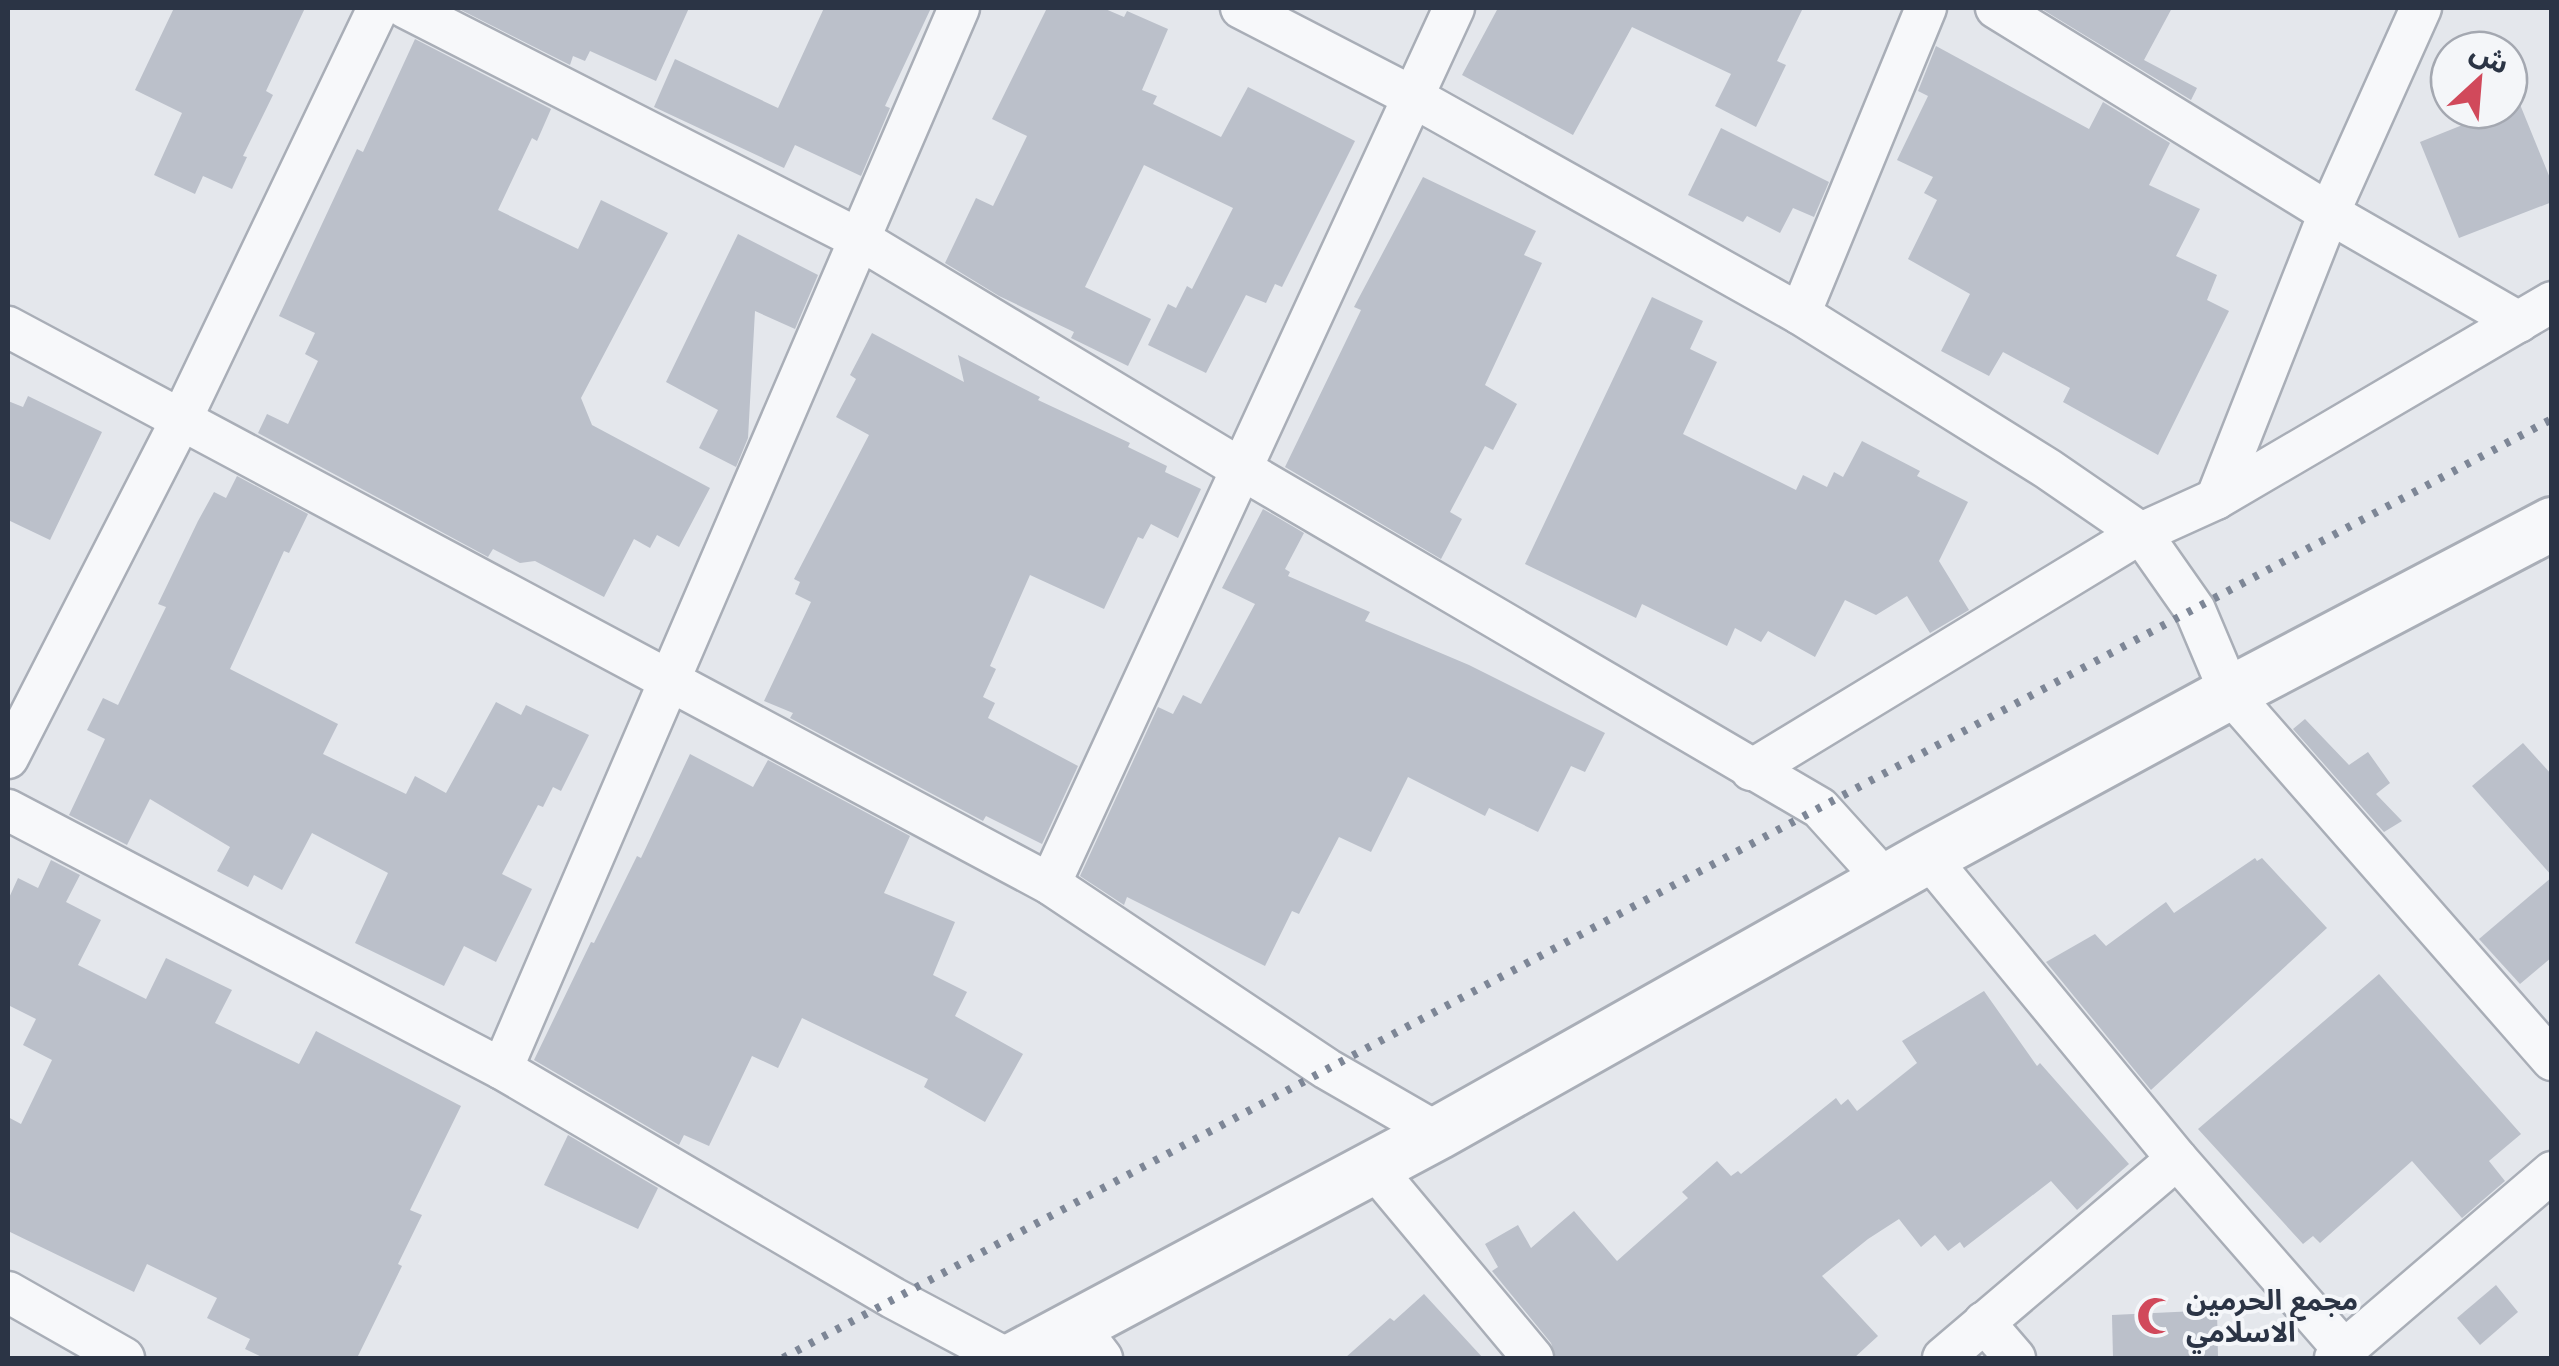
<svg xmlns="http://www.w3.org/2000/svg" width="2559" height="1366" font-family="Montserrat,'Noto Sans Arabic',sans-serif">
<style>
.building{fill:#bbc0ca}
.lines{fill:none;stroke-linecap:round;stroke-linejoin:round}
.minor-casing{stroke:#a9aeb7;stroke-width:45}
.tertiary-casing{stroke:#a9aeb7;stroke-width:58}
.minor{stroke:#f7f8fa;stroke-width:40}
.tertiary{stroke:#f7f8fa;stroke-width:52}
.rail{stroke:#7d8696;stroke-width:8;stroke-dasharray:5 10;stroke-linecap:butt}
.labels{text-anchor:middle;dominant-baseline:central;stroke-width:8;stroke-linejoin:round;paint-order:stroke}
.poi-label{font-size:28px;font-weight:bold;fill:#2b3445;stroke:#f4f6f9;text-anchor:start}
</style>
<rect width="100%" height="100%" fill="#e4e7ec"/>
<g class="building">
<path d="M174,8H305L266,91L273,95L243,156L247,157L232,189L203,176L195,194L154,175L182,113L135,90Z"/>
<path d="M457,8H689L656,81L590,51L585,61L573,56L570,65Z"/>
<path d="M824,8H931L885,106L890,108L861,176L795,145L784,168L654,107L675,59L778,108Z"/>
<path d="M1047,8H1103L1124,17L1127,11L1168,29L1142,90L1157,96L1153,104L1221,137L1248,87L1355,141L1282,287L1275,284L1266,303L1246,295L1206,373L1148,345L1168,304L1176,308L1187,286L1192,289L1233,208L1144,165L1085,287L1151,319L1128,366L1071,338L1074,332L999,296L945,263L976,198L993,206L1027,136L992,119Z"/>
<path d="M1498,8H1803L1777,61L1786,65L1756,127L1715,106L1731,74L1632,27L1573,135L1462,75Z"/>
<path d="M2040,8H2172L2144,60L2197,88L2191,100Z"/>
<path d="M415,39L551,109L537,141L532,138L498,210L578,249L601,200L668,233L581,398L592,425L710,488L679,547L657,535L650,548L634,539L604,597L535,561L520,563L493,549L488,557L258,433L267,414L288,424L318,361L305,354L315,333L279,316L357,149L363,152Z"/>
<path d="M1936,46L2089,129L2103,102L2170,143L2149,185L2200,209L2176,256L2217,275L2207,300L2229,311L2158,455L2063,402L2070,388L2003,352L1989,376L1941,351L1970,294L1908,259L1937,200L1924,193L1933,177L1897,160L1928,96L1918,91Z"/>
<path d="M2519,102L2552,183V202L2459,238L2420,142L2500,110H2509V106Z"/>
<path d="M1721,128L1829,182L1814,217L1793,208L1780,233L1747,216L1743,222L1688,195Z"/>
<path d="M1423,177L1536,231L1524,255L1542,263L1485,385L1517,404L1493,450L1485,446L1450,512L1462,519L1441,559L1285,467L1361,310L1354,307Z"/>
<path d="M738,234L818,275L795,329L755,311L748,438L736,467L699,448L718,410L666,382Z"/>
<path d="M1652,297L1703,321L1690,349L1717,362L1683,434L1796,490L1803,475L1827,487L1834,472L1843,477L1862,441L1920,471L1917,476L1968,502L1939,561L1969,610L1930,633L1907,596L1876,615L1845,600L1815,657L1768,631L1761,642L1735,628L1727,646L1642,604L1636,618L1525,564Z"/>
<path d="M872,333L964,382L958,355L1040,397L1038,400L1130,443L1128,447L1167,466L1165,472L1201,489L1178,538L1151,524L1143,539L1138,537L1104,609L1030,575L990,666L996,669L983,697L995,703L988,718L1078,766L1042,844L986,816L983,821L790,718L793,713L764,701L811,602L795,594L800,582L794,579L869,435L836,417L856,379L850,375Z"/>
<path d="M28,396L102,432L50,540L8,520V401L23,407Z"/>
<path d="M237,476L308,514L289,553L284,551L230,669L338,724L323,754L406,794L415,776L446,793L496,702L521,715L526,705L589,735L561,791L553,787L543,807L538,805L502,874L532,889L496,962L464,946L444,986L355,943L388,873L312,833L282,890L254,875L248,887L217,871L230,847L150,799L127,845L69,815L105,739L87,730L103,698L118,705L166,607L158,604L198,521L214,492L226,498Z"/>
<path d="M1263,509L1304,533L1285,569L1290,572L1288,576L1370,612L1365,621L1469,665L1605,733L1585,772L1571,766L1538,832L1489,808L1485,816L1408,777L1371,852L1339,837L1299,914L1292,911L1265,966L1127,897L1124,905L1080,876L1158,707L1173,714L1183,695L1201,704L1255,604L1222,588Z"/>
<path d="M2305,719L2349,765L2368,752L2390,783L2376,794L2402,821L2384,832L2293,729Z"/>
<path d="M2523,743L2552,775V876L2472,786Z"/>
<path d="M690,754L753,787L768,760L910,836L884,893L955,922L933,975L967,992L955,1016L1023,1054L985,1122L924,1087L928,1079L802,1018L778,1068L752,1056L709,1146L684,1135L679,1145L534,1060L591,942L594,943L637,856L641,858Z"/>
<path d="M2255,858L2257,861L2262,858L2327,928L2151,1090L2046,962L2095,934L2106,946L2166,902L2174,913Z"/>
<path d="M51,860L80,875L66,902L101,920L78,965L146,999L166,958L232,990L215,1023L299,1064L316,1031L461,1106L410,1210L422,1215L398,1264L402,1266L357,1358H264L245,1349L250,1339L207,1318L217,1298L147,1264L134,1292L8,1231V1117L21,1124L52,1060L23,1045L36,1019L8,1005V900L18,878L38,888Z"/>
<path d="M2552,877V957L2520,984L2479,939Z"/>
<path d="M2379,974L2521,1134L2489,1161L2505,1181L2462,1218L2412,1161L2320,1243L2313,1236L2303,1244L2198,1129Z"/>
<path d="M1984,991L2037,1066L2040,1063L2129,1164L2077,1210L2051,1181L1964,1248L1960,1242L1948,1251L1935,1235L1921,1247L1899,1219L1868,1239L1822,1276L1878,1336L1854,1358H1556L1551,1343L1492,1271L1498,1267L1485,1244L1518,1225L1531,1248L1574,1211L1617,1261L1688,1198L1682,1192L1717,1161L1731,1176L1738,1171L1741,1174L1836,1098L1841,1105L1848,1099L1857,1111L1917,1063L1902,1041Z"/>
<path d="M568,1135L658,1188L638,1229L544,1185Z"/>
<path d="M2496,1285L2518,1312L2480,1345L2457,1318Z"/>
<path d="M1424,1294L1483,1358H1345L1390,1318L1394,1321Z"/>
<path d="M2217,1310L2218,1358H2113L2112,1315Z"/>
</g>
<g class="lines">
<g class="minor-casing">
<g id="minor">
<path d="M406,8L861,240L1243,470L1820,808L1886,881"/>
<path d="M1241,8L1415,98L1800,314L2048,469L2141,533L2195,610L2230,693L2552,1060"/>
<path d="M1996,8L2329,213L2519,322"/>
<path d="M1800,314L1926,8"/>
<path d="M8,327L1050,884L1327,1069L1438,1133"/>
<path d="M2216,499L2329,213L2421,8"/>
<path d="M8,758L181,420L378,8"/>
<path d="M1751,770L2141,533L2216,499L2552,302"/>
<path d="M8,810L502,1069L893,1298L1006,1358"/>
<path d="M1928,857L2177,1159L2344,1350"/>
<path d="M1050,884L1454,8"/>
<path d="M502,1069L959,8"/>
<path d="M1374,1168L1533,1358"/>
<path d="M8,1292L124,1358"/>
<path d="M1984,1322L2015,1358"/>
<path d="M1077,1325L1102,1358"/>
<path d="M1943,1358L2177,1159"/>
<path d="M2335,1358L2552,1172"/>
</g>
</g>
<g class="tertiary-casing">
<path id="tertiary" d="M1016,1358L1438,1133L1928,857L2230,693L2552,524"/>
</g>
<use href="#minor" class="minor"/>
<use href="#tertiary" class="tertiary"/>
<path class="rail" d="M783,1358L2552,419"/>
</g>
<defs>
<g id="mosque-bare" transform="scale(3)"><path d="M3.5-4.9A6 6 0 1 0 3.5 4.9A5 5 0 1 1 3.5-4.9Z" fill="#d1495b" stroke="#f4f6f9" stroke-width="2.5" paint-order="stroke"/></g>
</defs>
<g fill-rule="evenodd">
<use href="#mosque-bare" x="2156" y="1316"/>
</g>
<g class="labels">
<g class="poi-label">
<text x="2186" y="1300">مجمع الحرمين<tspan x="2186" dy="32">الاسلامي</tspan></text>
</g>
</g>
<rect width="2559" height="1366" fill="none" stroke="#2b3445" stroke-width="20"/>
<g transform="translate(2479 80) rotate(26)"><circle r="48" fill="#f4f6f9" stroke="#a4a8b1" stroke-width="2.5"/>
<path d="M0-8L18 38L0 25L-18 38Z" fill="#d1495b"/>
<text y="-15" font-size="28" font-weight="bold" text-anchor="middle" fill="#2b3445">ش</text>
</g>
</svg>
